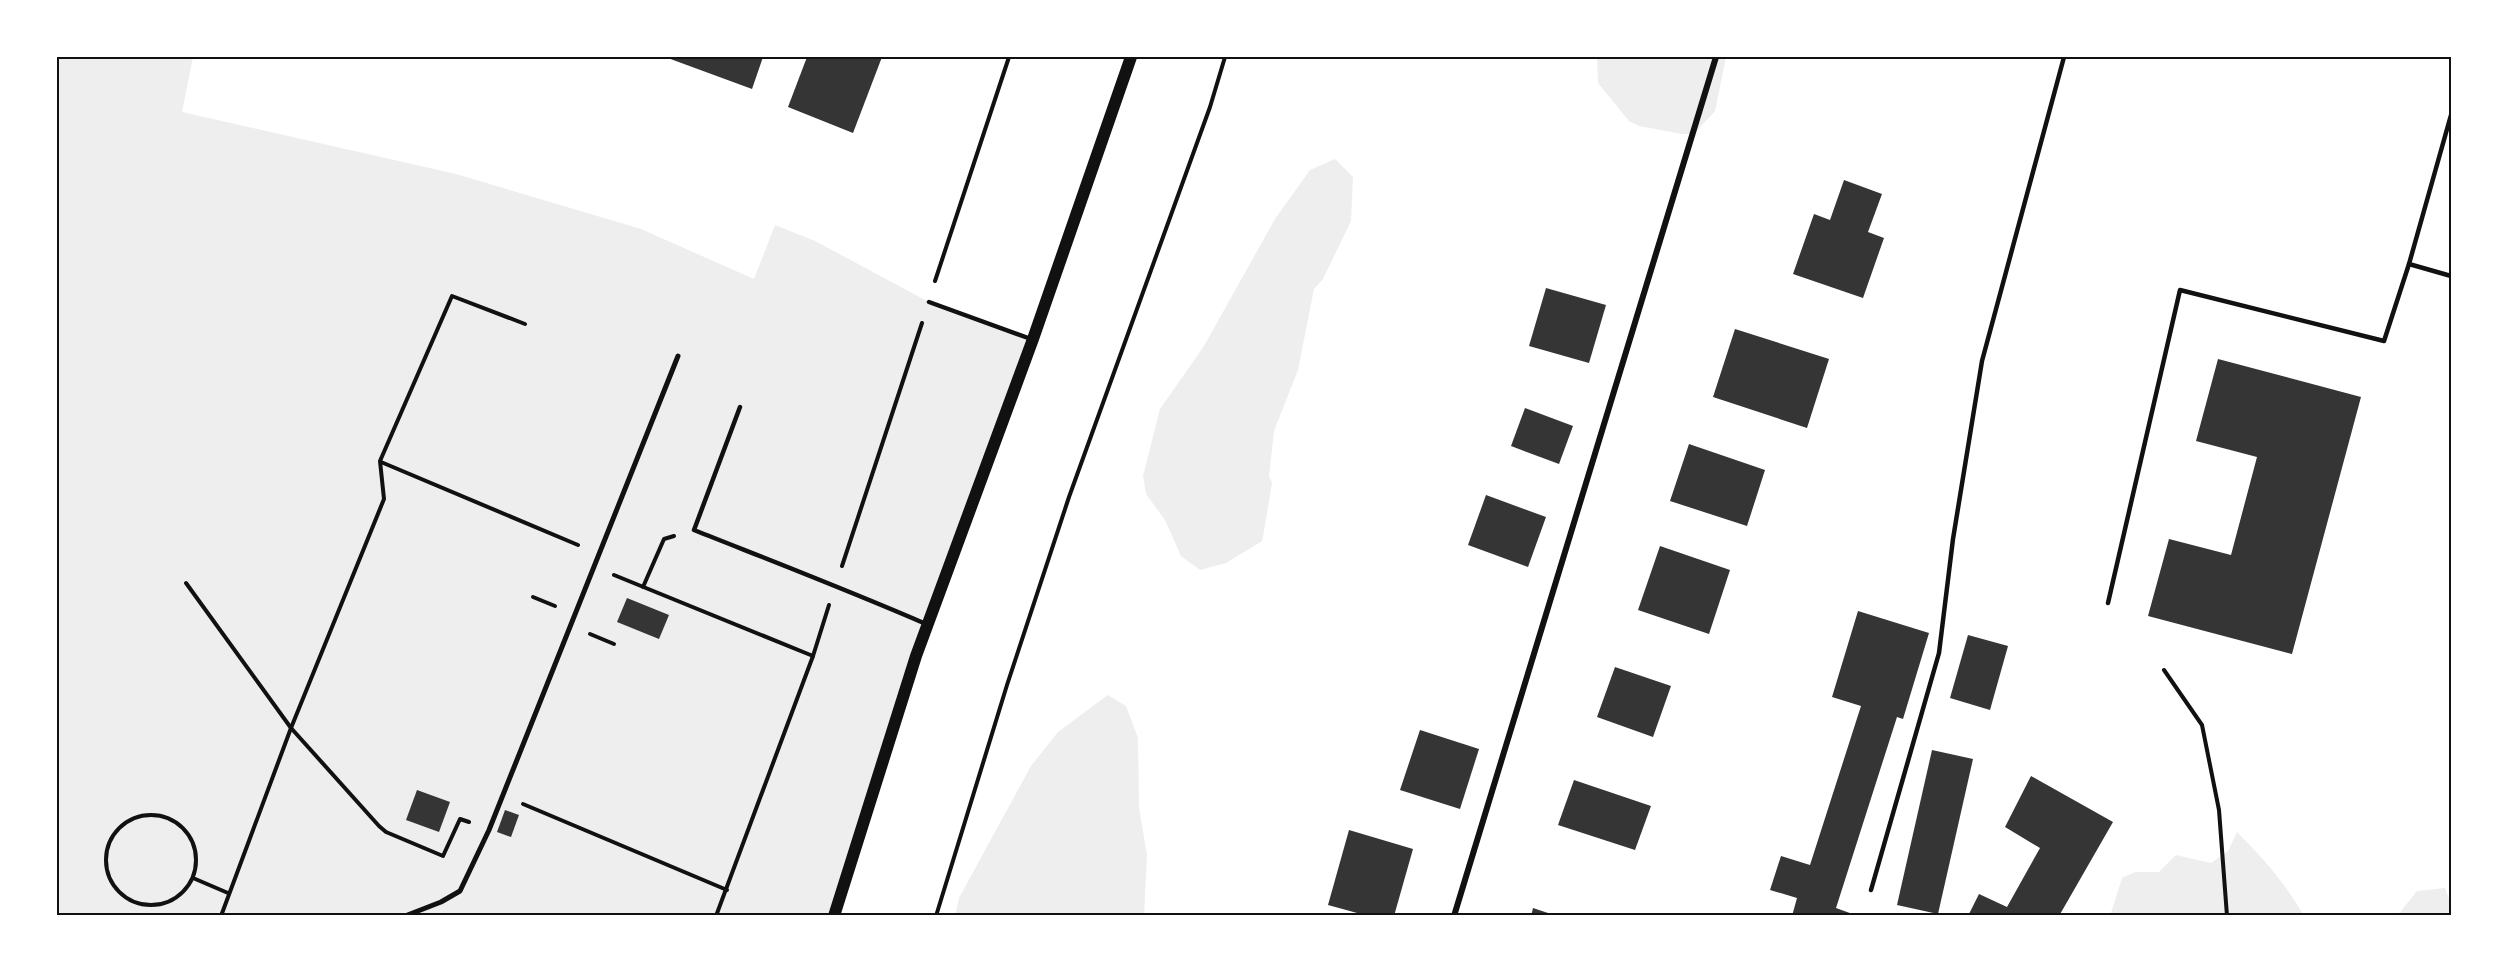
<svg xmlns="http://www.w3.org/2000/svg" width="2508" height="973" font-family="'Alegreya Sans',sans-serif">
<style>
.green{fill:#eee}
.building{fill:#353535}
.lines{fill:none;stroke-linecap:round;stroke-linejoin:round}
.path{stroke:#111;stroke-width:4}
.service{stroke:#111;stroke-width:4.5}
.pedestrian{stroke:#111;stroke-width:5}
.minor{stroke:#111;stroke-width:6}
.secondary{stroke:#111;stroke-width:12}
.neatline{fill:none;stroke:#111;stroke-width:2}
</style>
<rect width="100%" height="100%" fill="#fff"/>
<g class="green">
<path d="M57,57H193L182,112L456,174L641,229L754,279L775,225L815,241L929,302L1033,339L965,528L834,916H57Z"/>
<path d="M1597,57H1726L1715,111L1694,134H1682L1639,126L1629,121L1598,83Z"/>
<path d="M1335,159L1353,177L1351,221L1323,279L1314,289L1298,370L1274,431L1269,476L1272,483L1263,537L1262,541L1226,563L1200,570L1181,556L1165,520L1146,494L1143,476L1160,409L1204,346L1275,219L1310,170Z"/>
<path d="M1108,695L1126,706L1138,738L1139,808L1147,855L1144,916H955L959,898L1031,766L1058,732Z"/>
<path d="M2237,832C2263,858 2286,884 2304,916H2110L2122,878L2135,872H2159L2176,855L2211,863L2228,851Z"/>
<path d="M2445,888L2451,904V916H2397L2417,891Z"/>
</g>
<g class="building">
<path d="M665,57H763L752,89Z"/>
<path d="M807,57H882L853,133L788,107Z"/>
<path d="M1844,180L1882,194L1868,232L1884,238L1863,298L1793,274L1814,214L1830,220Z"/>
<path d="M1546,288L1606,305L1589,363L1529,346Z"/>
<path d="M1735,329L1829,359L1807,428L1713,397Z"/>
<path d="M2218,359L2361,397L2292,654L2148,616L2169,539L2231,555L2257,457L2196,441Z"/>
<path d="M1525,408L1573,426L1559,464L1511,446Z"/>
<path d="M1689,444L1765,470L1747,526L1670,501Z"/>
<path d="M1486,495L1546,517L1528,567L1468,545Z"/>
<path d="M1660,546L1730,570L1709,634L1638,610Z"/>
<path d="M627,598L669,615L659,639L617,622Z"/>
<path d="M1858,611L1929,633L1903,719L1897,717L1836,908L1858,916H1792L1797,898L1770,890L1781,856L1810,865L1861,706L1832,697Z"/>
<path d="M1968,635L2008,646L1990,710L1950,698Z"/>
<path d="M1615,667L1671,686L1653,737L1597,717Z"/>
<path d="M1420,730L1479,749L1460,809L1400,790Z"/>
<path d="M1932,750L1973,759L1938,914L1897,905Z"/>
<path d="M2031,776L2113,822L2059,916H1968L1979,894L2007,907L2040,848L2005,827Z"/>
<path d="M1574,780L1651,806L1635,850L1558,825Z"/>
<path d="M417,790L450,802L439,832L406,820Z"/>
<path d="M505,810L519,815L511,837L497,832Z"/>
<path d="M1349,830L1413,849L1394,916H1368L1328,905Z"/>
<path d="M1533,908L1557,916H1531Z"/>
</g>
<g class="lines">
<g class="path">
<path d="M935,281L1009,57"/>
<path d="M381,462L578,545"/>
<path d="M842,566L922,323"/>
<path d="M614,575L813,656"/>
<path d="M186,583L291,728L379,826L386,832L443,856L460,819L469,822"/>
<path d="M643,587L664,539L674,536"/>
<path d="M533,597L555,606"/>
<path d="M590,634L614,644"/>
<path d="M2164,670L2202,725L2219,810L2227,916"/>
<path d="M523,804L727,890"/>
<circle cx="151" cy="860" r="45"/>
<path d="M193,878L228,893"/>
<path d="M221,916L291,728L384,499L380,461L452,296L525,324"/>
<path d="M716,916L813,656L829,605"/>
<path d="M936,916L1007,685L1069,497L1210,107L1225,57"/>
</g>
<g class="service">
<path d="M2409,264L2451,276"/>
<path d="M929,302L1031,339"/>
<path d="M740,407L694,530C772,561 850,591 926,624"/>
<path d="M2108,603L2180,290L2384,341L2409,264L2451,115"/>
<path d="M1871,890L1939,653L1953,539L1982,361L2064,57"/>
</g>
<path class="pedestrian" d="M405,916L441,902L460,891L489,830L678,356"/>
<path class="minor" d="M1454,916L1716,57"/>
<path class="secondary" d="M834,916L916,656L1033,339L1131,57"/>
</g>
<rect width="2508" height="973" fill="none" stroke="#ffffff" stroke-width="117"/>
<rect x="58" y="58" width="2392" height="856" class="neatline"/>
</svg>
